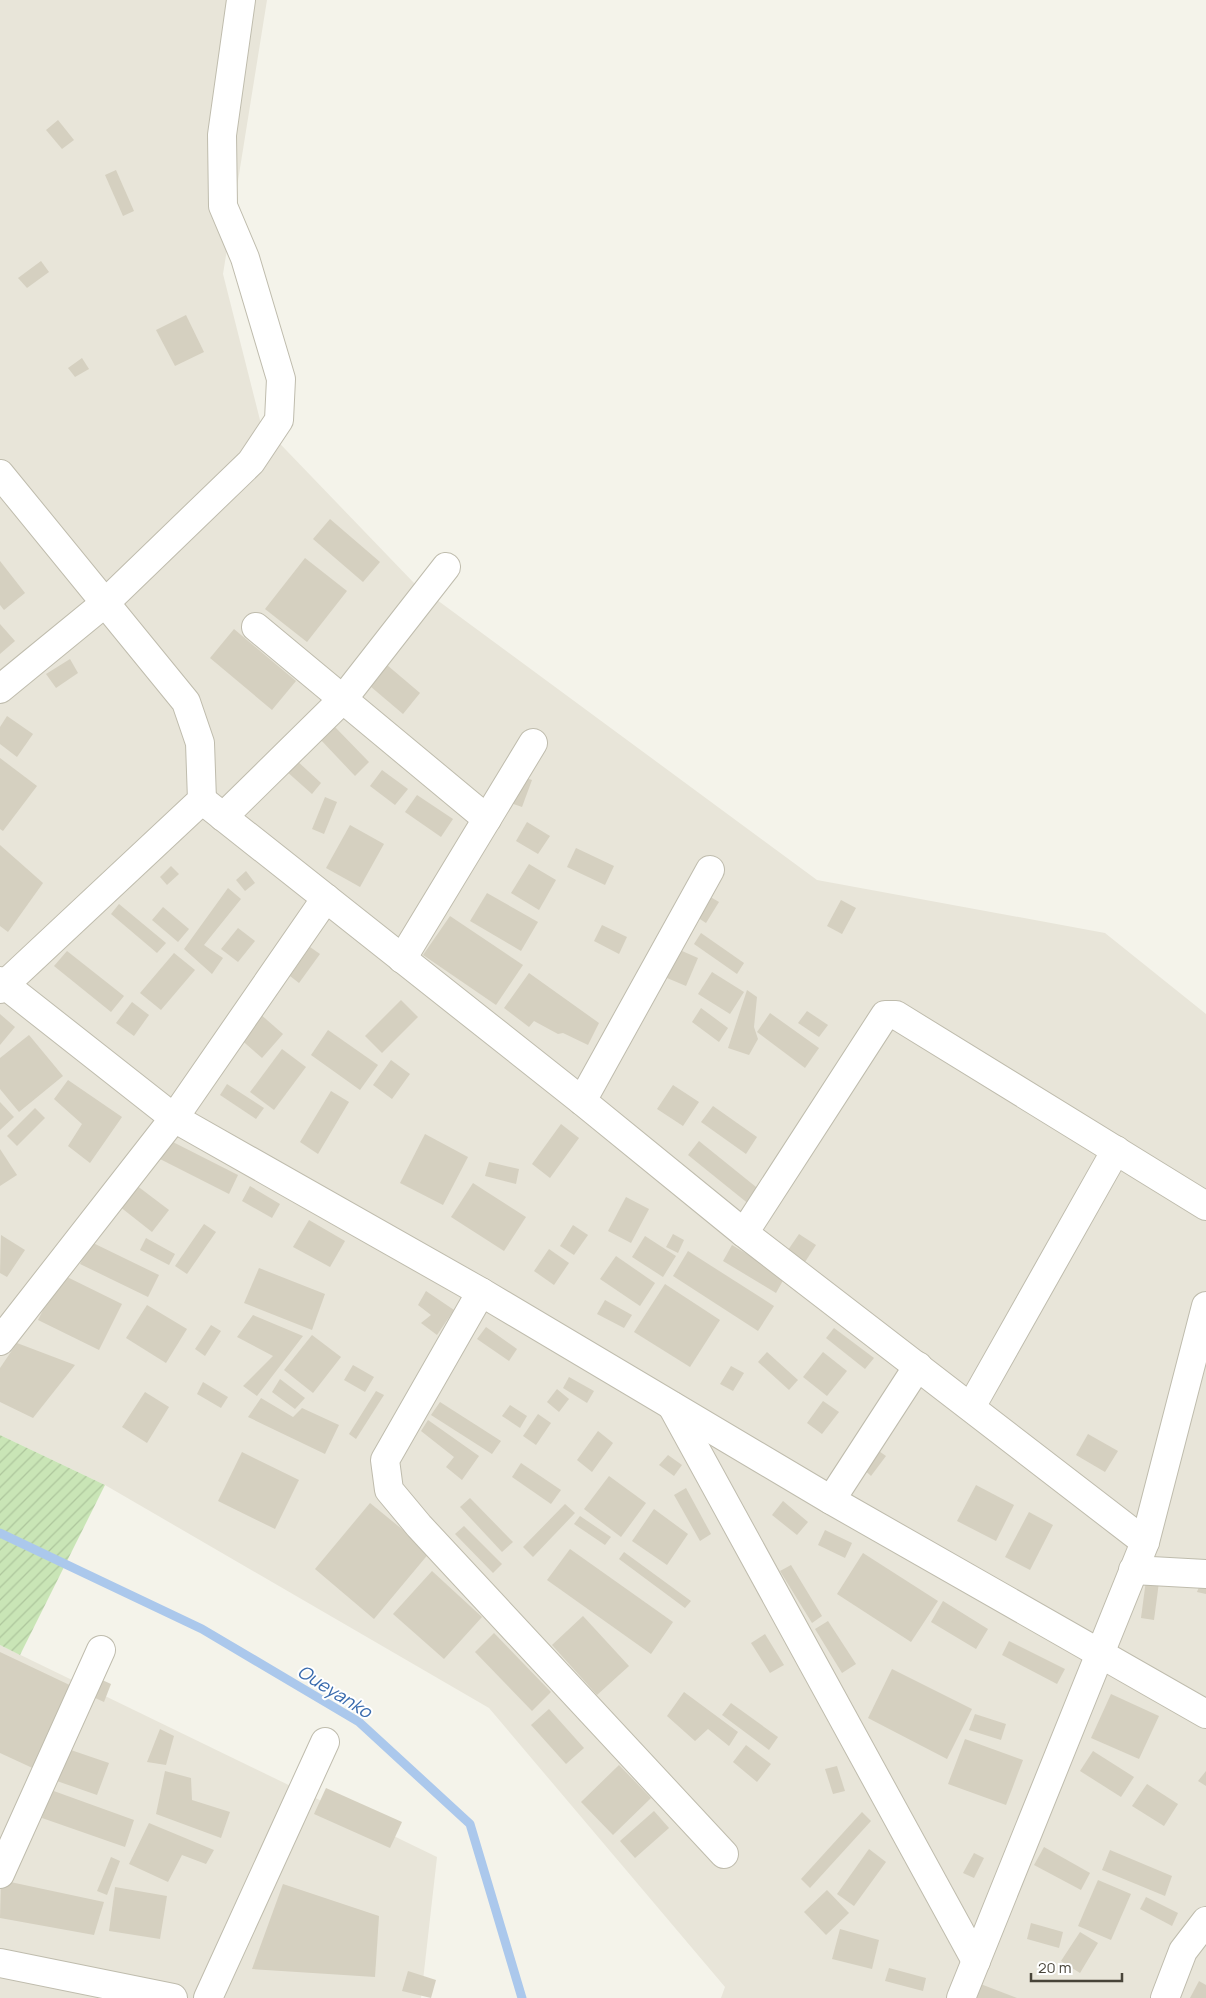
<svg xmlns="http://www.w3.org/2000/svg" width="1206" height="1998" font-family="Manrope,sans-serif">
<style>
.residential{fill:#e8e5d9}
.garden{fill:url(#garden-furrows)}
.lines{fill:none;stroke-linecap:round;stroke-linejoin:round}
.stream{stroke:#abc8ec;stroke-width:9}
.building{fill:#d5d0c0}
.minor-casing{stroke:#bfbcad;stroke-width:30}
.minor{stroke:#fff;stroke-width:28}
.labels{text-anchor:middle;dominant-baseline:central;stroke-width:4;stroke-linejoin:round;paint-order:stroke}
.water-label{font-size:18px;font-style:italic;fill:#386aad;stroke:#fff}
</style>
<defs>
<pattern id="garden-furrows" width="10" height="10" patternUnits="userSpaceOnUse" patternTransform="scale(1.25)"><rect width="10" height="10" fill="#c9e5b6"/><path d="M-1 1l2-2M0 10L10 0M9 11l2-2" fill="none" stroke="#aec69d"/></pattern>
</defs>
<rect width="100%" height="100%" fill="#f4f3ea"/>
<g class="residential">
<path d="M0,0H267L223,274L261,424L414,583L817,880L1105,933L1206,1014V1998H721L725,1987L489,1708L105,1485L0,1435Z"/>
<path d="M0,1645L437,1857L421,1998H0Z"/>
</g>
<path class="garden" d="M0,1435L105,1485L20,1655L0,1645Z"/>
<g class="lines">
<path class="stream" d="M0,1533L202,1629L359,1722L470,1824L522,1998"/>
</g>
<g class="building">
<path d="M58,120L74,140L62,149L46,130Z"/>
<path d="M116,170L134,211L123,216L105,175Z"/>
<path d="M41,261L49,272L27,288L18,278Z"/>
<path d="M186,315L204,352L175,366L156,330Z"/>
<path d="M82,358L89,369L75,377L68,368Z"/>
<path d="M330,519L380,562L363,582L313,539Z"/>
<path d="M305,558L347,591L307,642L265,609Z"/>
<path d="M0,561L25,593L4,610L0,605Z"/>
<path d="M0,624L15,641L0,654Z"/>
<path d="M234,629L296,681L272,710L210,658Z"/>
<path d="M70,659L78,673L56,688L46,674Z"/>
<path d="M387,665L420,693L403,714L370,686Z"/>
<path d="M7,716L33,734L17,757L0,744V727Z"/>
<path d="M334,726L369,762L355,776L320,739Z"/>
<path d="M0,758L37,786L3,831L0,829Z"/>
<path d="M295,759L321,783L312,794L285,770Z"/>
<path d="M382,770L408,789L395,805L370,786Z"/>
<path d="M518,775L532,780L522,807L508,802Z"/>
<path d="M417,795L453,819L441,837L405,812Z"/>
<path d="M325,797L337,802L324,834L312,829Z"/>
<path d="M527,822L550,836L538,854L516,841Z"/>
<path d="M350,825L384,844L360,887L326,868Z"/>
<path d="M0,845L43,883L8,932L0,926Z"/>
<path d="M576,848L614,866L605,885L567,867Z"/>
<path d="M529,864L556,880L539,910L511,893Z"/>
<path d="M171,866L179,874L167,885L160,877Z"/>
<path d="M246,871L255,883L245,891L236,880Z"/>
<path d="M228,888L241,899L204,945L223,958L212,974L184,949Z"/>
<path d="M702,892L719,902L706,923L689,912Z"/>
<path d="M487,893L538,922L521,951L470,921Z"/>
<path d="M841,900L856,908L842,934L827,926Z"/>
<path d="M119,904L166,943L157,953L111,914Z"/>
<path d="M163,907L189,929L178,942L152,920Z"/>
<path d="M450,916L523,965L496,1005L423,955Z"/>
<path d="M602,925L627,937L619,954L594,941Z"/>
<path d="M238,928L255,941L238,962L221,949Z"/>
<path d="M701,933L744,963L737,974L694,944Z"/>
<path d="M310,947L320,954L299,983L290,976Z"/>
<path d="M673,947L698,958L686,986L660,975Z"/>
<path d="M67,951L124,996L111,1012L54,966Z"/>
<path d="M174,953L195,970L161,1010L140,993Z"/>
<path d="M712,972L744,992L730,1014L698,994Z"/>
<path d="M529,973L599,1023L588,1045L563,1033L558,1034L534,1021L529,1027L504,1008Z"/>
<path d="M747,990L757,997L754,1027L758,1039L749,1055L728,1048Z"/>
<path d="M401,1000L418,1017L382,1053L365,1036Z"/>
<path d="M132,1002L149,1015L134,1036L116,1023Z"/>
<path d="M701,1008L728,1028L719,1042L692,1022Z"/>
<path d="M807,1011L828,1025L819,1037L798,1023Z"/>
<path d="M259,1013L283,1034L262,1058L238,1037Z"/>
<path d="M770,1013L819,1048L805,1068L757,1032Z"/>
<path d="M0,1014L15,1027L0,1045Z"/>
<path d="M328,1030L378,1065L360,1090L311,1055Z"/>
<path d="M29,1035L63,1076L19,1112L0,1089V1058Z"/>
<path d="M282,1049L306,1067L274,1110L250,1092Z"/>
<path d="M391,1060L410,1074L392,1099L373,1085Z"/>
<path d="M68,1080L122,1117L90,1163L68,1146L82,1124L54,1099Z"/>
<path d="M227,1084L264,1108L256,1119L220,1095Z"/>
<path d="M673,1085L699,1102L683,1126L657,1109Z"/>
<path d="M331,1091L349,1102L318,1154L300,1142Z"/>
<path d="M0,1102L14,1117L0,1130Z"/>
<path d="M713,1106L757,1137L746,1154L701,1122Z"/>
<path d="M35,1108L45,1118L17,1146L7,1136Z"/>
<path d="M561,1124L579,1138L550,1178L532,1164Z"/>
<path d="M425,1134L468,1157L443,1205L400,1183Z"/>
<path d="M167,1139L238,1175L229,1194L158,1158Z"/>
<path d="M699,1141L761,1191L750,1205L688,1155Z"/>
<path d="M0,1149L17,1175L0,1186Z"/>
<path d="M489,1162L519,1169L516,1184L485,1176Z"/>
<path d="M473,1183L526,1217L504,1251L451,1217Z"/>
<path d="M136,1185L169,1210L152,1232L119,1206Z"/>
<path d="M250,1186L280,1204L272,1218L242,1201Z"/>
<path d="M626,1197L649,1209L631,1243L608,1231Z"/>
<path d="M309,1220L345,1241L330,1267L293,1247Z"/>
<path d="M204,1224L216,1232L187,1274L175,1266Z"/>
<path d="M573,1225L588,1235L574,1255L560,1246Z"/>
<path d="M673,1234L684,1240L678,1253L666,1247Z"/>
<path d="M799,1234L816,1245L805,1262L788,1250Z"/>
<path d="M1,1235L25,1250L7,1277L0,1273Z"/>
<path d="M645,1236L676,1256L663,1277L632,1257Z"/>
<path d="M146,1238L175,1254L169,1265L140,1250Z"/>
<path d="M91,1242L159,1275L148,1297L80,1264Z"/>
<path d="M732,1245L785,1277L776,1293L723,1261Z"/>
<path d="M549,1249L569,1263L554,1285L534,1271Z"/>
<path d="M688,1251L774,1306L758,1331L673,1276Z"/>
<path d="M616,1256L655,1283L640,1306L600,1279Z"/>
<path d="M259,1268L325,1294L312,1330L244,1303Z"/>
<path d="M61,1274L122,1304L99,1350L38,1320Z"/>
<path d="M665,1284L720,1320L690,1367L634,1332Z"/>
<path d="M426,1291L454,1310L437,1335L421,1323L431,1315L418,1305Z"/>
<path d="M605,1300L632,1315L624,1328L597,1314Z"/>
<path d="M147,1305L187,1329L166,1363L126,1338Z"/>
<path d="M253,1315L303,1336L257,1396L243,1386L273,1356L237,1337Z"/>
<path d="M211,1325L221,1331L205,1356L195,1349Z"/>
<path d="M486,1327L517,1349L509,1361L477,1339Z"/>
<path d="M834,1328L874,1358L865,1369L826,1338Z"/>
<path d="M312,1335L341,1357L313,1393L284,1370Z"/>
<path d="M17,1343L75,1365L33,1418L0,1402V1368Z"/>
<path d="M767,1352L798,1380L789,1390L758,1362Z"/>
<path d="M823,1352L847,1371L827,1396L803,1377Z"/>
<path d="M353,1365L374,1377L365,1392L344,1380Z"/>
<path d="M731,1366L744,1373L733,1391L720,1384Z"/>
<path d="M569,1377L594,1391L587,1403L563,1388Z"/>
<path d="M280,1379L305,1398L295,1409L272,1392Z"/>
<path d="M203,1382L228,1397L221,1408L197,1394Z"/>
<path d="M557,1389L569,1399L559,1412L547,1402Z"/>
<path d="M376,1391L384,1395L356,1439L349,1434Z"/>
<path d="M145,1392L169,1407L147,1443L122,1427Z"/>
<path d="M261,1398L293,1417L302,1408L339,1425L325,1454L248,1417Z"/>
<path d="M823,1401L839,1412L822,1434L807,1423Z"/>
<path d="M440,1402L501,1441L492,1454L431,1415Z"/>
<path d="M510,1405L527,1416L520,1428L502,1416Z"/>
<path d="M538,1414L551,1423L536,1445L523,1436Z"/>
<path d="M428,1420L479,1456L462,1480L446,1467L454,1457L421,1431Z"/>
<path d="M598,1431L613,1443L592,1472L577,1460Z"/>
<path d="M1088,1434L1118,1451L1105,1472L1076,1455Z"/>
<path d="M873,1447L886,1456L871,1476L859,1465Z"/>
<path d="M242,1452L299,1480L275,1529L218,1501Z"/>
<path d="M668,1455L682,1465L674,1476L659,1465Z"/>
<path d="M521,1463L561,1490L551,1504L512,1477Z"/>
<path d="M609,1476L646,1503L621,1537L584,1509Z"/>
<path d="M976,1485L1014,1505L996,1541L957,1521Z"/>
<path d="M686,1488L711,1534L700,1541L674,1495Z"/>
<path d="M470,1498L513,1542L502,1552L460,1507Z"/>
<path d="M783,1501L808,1522L797,1535L772,1515Z"/>
<path d="M370,1503L430,1552L374,1619L315,1569Z"/>
<path d="M565,1504L575,1513L533,1557L523,1547Z"/>
<path d="M654,1509L688,1534L667,1565L632,1541Z"/>
<path d="M1029,1512L1053,1525L1030,1570L1005,1557Z"/>
<path d="M580,1516L611,1537L605,1545L574,1524Z"/>
<path d="M464,1526L502,1564L493,1573L455,1534Z"/>
<path d="M825,1530L852,1543L845,1558L818,1545Z"/>
<path d="M570,1549L673,1622L651,1654L547,1580Z"/>
<path d="M624,1552L691,1601L685,1608L619,1559Z"/>
<path d="M863,1553L938,1601L911,1642L837,1594Z"/>
<path d="M791,1565L822,1616L812,1623L780,1571Z"/>
<path d="M432,1571L482,1617L444,1659L393,1614Z"/>
<path d="M1146,1580L1159,1582L1154,1620L1141,1618Z"/>
<path d="M1201,1582L1206,1584V1594L1197,1592Z"/>
<path d="M943,1601L988,1629L976,1649L931,1622Z"/>
<path d="M583,1616L629,1666L597,1695L552,1645Z"/>
<path d="M828,1621L856,1664L842,1673L815,1629Z"/>
<path d="M494,1633L551,1692L532,1711L475,1652Z"/>
<path d="M765,1634L784,1665L770,1673L751,1643Z"/>
<path d="M1009,1641L1065,1669L1057,1684L1002,1655Z"/>
<path d="M0,1652L78,1689L39,1771L0,1753Z"/>
<path d="M892,1669L972,1709L947,1759L868,1718Z"/>
<path d="M100,1679L111,1684L104,1702L93,1697Z"/>
<path d="M684,1692L738,1732L729,1746L708,1729L695,1741L667,1716Z"/>
<path d="M1111,1694L1159,1716L1139,1759L1091,1738Z"/>
<path d="M731,1703L778,1737L769,1750L722,1715Z"/>
<path d="M549,1709L584,1748L566,1764L531,1725Z"/>
<path d="M975,1714L1006,1724L1001,1740L969,1730Z"/>
<path d="M160,1729L174,1736L166,1765L147,1762Z"/>
<path d="M965,1739L1023,1760L1006,1805L948,1784Z"/>
<path d="M746,1745L771,1764L757,1782L733,1762Z"/>
<path d="M65,1748L109,1763L97,1795L54,1780Z"/>
<path d="M1093,1751L1134,1777L1121,1797L1080,1771Z"/>
<path d="M619,1765L651,1798L613,1835L581,1802Z"/>
<path d="M837,1766L845,1791L833,1794L825,1769Z"/>
<path d="M165,1771L191,1778L192,1800L230,1812L221,1838L156,1814Z"/>
<path d="M1206,1771V1786L1198,1781Z"/>
<path d="M1147,1784L1178,1804L1164,1826L1132,1806Z"/>
<path d="M326,1788L402,1822L390,1848L314,1814Z"/>
<path d="M51,1790L134,1820L125,1847L42,1818Z"/>
<path d="M654,1811L669,1828L635,1858L620,1841Z"/>
<path d="M862,1812L871,1821L810,1888L801,1879Z"/>
<path d="M149,1823L214,1850L206,1864L182,1855L168,1882L129,1864Z"/>
<path d="M1044,1847L1090,1873L1081,1890L1034,1865Z"/>
<path d="M869,1849L886,1862L854,1906L837,1894Z"/>
<path d="M1110,1850L1172,1876L1165,1896L1102,1870Z"/>
<path d="M974,1853L984,1858L974,1878L963,1873Z"/>
<path d="M111,1857L120,1861L107,1895L97,1891Z"/>
<path d="M1,1880L104,1902L94,1935L0,1918Z"/>
<path d="M1098,1880L1131,1894L1111,1940L1078,1926Z"/>
<path d="M283,1884L379,1916L375,1977L252,1969Z"/>
<path d="M115,1887L167,1896L160,1939L109,1931Z"/>
<path d="M827,1890L849,1913L826,1935L804,1912Z"/>
<path d="M1146,1897L1178,1913L1172,1926L1140,1909Z"/>
<path d="M1031,1923L1063,1932L1059,1948L1027,1939Z"/>
<path d="M840,1929L879,1940L872,1969L832,1959Z"/>
<path d="M1080,1932L1098,1943L1080,1973L1061,1961Z"/>
<path d="M889,1968L926,1978L923,1991L885,1981Z"/>
<path d="M408,1971L436,1980L431,1998L402,1991Z"/>
<path d="M1199,1981L1206,1985V1998H1190Z"/>
<path d="M978,1983L1017,1998H973Z"/>
</g>
<g class="lines">
<g class="minor-casing">
<g id="minor">
<path d="M0,474L186,702L200,743L202,800L0,989"/>
<path d="M256,627L487,819"/>
<path d="M0,689L105,603L251,462L279,420L281,379L245,258L223,206L222,135L241,0"/>
<path d="M202,800L582,1101L744,1233L1145,1542"/>
<path d="M223,817L343,699L446,567"/>
<path d="M402,959L533,743"/>
<path d="M0,981L174,1118L481,1292L831,1500L1206,1714"/>
<path d="M582,1101L710,870"/>
<path d="M744,1233L885,1015H896L1206,1206"/>
<path d="M481,1292L385,1460L389,1490L419,1526L724,1854"/>
<path d="M0,1341L174,1118L326,898"/>
<path d="M672,1406L976,1961"/>
<path d="M971,1407L1116,1150"/>
<path d="M831,1500L918,1366"/>
<path d="M1133,1570L1206,1574"/>
<path d="M0,1874L101,1650"/>
<path d="M0,1963L173,1998"/>
<path d="M208,1998L325,1742"/>
<path d="M961,1998L1145,1542L1206,1306"/>
<path d="M1165,1998L1183,1951L1206,1921"/>
</g>
</g>
<use href="#minor" class="minor"/>
</g>
<g class="labels">
<g class="water-label">
<text transform="translate(335 1691) rotate(32)">Oueyanko</text>
</g>
</g>
<path d="M1031 1973v8h91v-8" fill="none" stroke="#484439" stroke-width="2.5"/>
<text x="1038" y="1973" font-size="15" fill="#484439" stroke="#ffffff" stroke-width="4" paint-order="stroke">20 m</text>
</svg>
